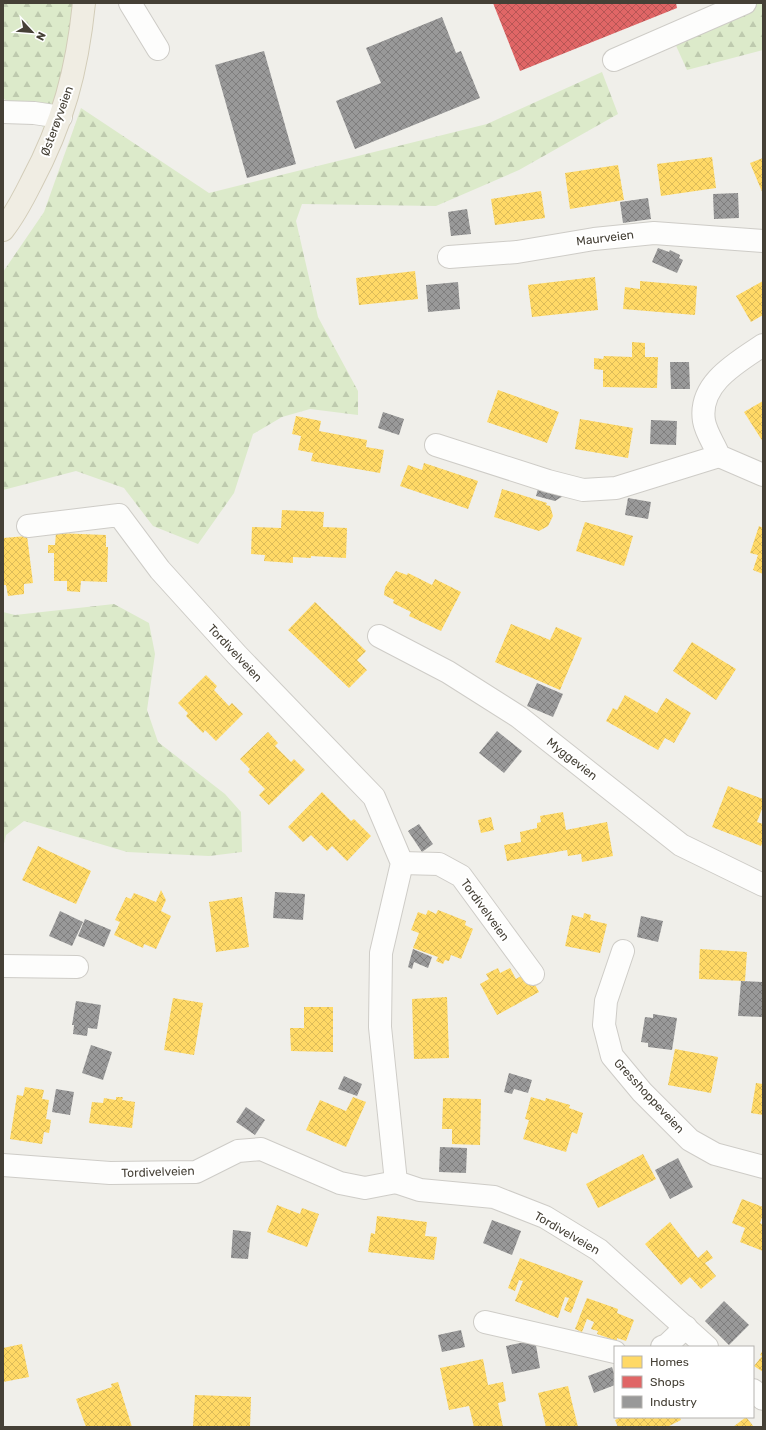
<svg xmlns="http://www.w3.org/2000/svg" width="766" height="1430" font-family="Rubik,sans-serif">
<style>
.forest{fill:url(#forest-firs)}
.homes{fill:url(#homes-cross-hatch)}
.shops{fill:url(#shops-cross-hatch)}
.industry{fill:url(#industry-cross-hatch)}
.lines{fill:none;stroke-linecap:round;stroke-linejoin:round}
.minor-casing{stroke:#ceccc7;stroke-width:24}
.major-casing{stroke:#d2ccb8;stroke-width:24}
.minor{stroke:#fdfdfc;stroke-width:22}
.major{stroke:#f0ede3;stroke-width:22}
.labels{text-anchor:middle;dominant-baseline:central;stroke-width:4;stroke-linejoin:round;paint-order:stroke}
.street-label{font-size:12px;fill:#454036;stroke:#fff}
</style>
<defs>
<pattern id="forest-firs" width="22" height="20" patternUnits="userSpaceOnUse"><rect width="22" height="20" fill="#dceaca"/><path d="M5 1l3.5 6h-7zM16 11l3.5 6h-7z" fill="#becaae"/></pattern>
<pattern id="homes-cross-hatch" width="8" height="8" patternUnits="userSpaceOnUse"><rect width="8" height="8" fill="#ffd966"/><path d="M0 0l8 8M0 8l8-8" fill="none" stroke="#dcbb59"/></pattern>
<pattern id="shops-cross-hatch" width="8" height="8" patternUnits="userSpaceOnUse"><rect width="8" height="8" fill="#e06666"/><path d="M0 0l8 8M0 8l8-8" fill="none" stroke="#b75555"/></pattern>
<pattern id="industry-cross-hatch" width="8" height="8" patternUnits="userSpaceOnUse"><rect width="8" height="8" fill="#999"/><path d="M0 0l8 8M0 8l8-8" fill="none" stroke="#7f7e7e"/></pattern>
</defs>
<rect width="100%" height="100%" fill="#f0efea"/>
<g class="forest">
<path d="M3,3H74L66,82L43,127L3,98Z"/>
<path d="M753,3H763V50L687,70L673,39Z"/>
<path d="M602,72L618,114L519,170L436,206L302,204L296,221L318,317L358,391V415L310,409L282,417L253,434L234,493L198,544L153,526L124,488L76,471L3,490V272L44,212L81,108L209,193L487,124Z"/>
<path d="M114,604L149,623L155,654L147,710L158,742L225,794L241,812L242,852L209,856L127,852L24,821L6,835L3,847V612L15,615Z"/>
</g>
<g class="homes">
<path d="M712,157L716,188L661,196L657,164Z"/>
<path d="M763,158V194L750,163Z"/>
<path d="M618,165L624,200L570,209L565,173Z"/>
<path d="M541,191L545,218L495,225L491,199Z"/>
<path d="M415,271L418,299L359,305L356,278Z"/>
<path d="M595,277L598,310L532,317L528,285Z"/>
<path d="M640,281L697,286L695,315L623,309L625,287L640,289Z"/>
<path d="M763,281V315L751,322L736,296Z"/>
<path d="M632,342L645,343V357H658L657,388L603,387V370L594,369V358L603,359L604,356L632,357Z"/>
<path d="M498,390L559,412L547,443L487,422Z"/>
<path d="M763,401V442L744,412Z"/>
<path d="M296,416L321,421L319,431L367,440L366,447L384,450L380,473L311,461L313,453L298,450L301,436L292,434Z"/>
<path d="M580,419L633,428L628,458L575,449Z"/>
<path d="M424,463L478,481L468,509L400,486L408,465L422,470Z"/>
<path d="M502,489L547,503L546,505L550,506L553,516L548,526L539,531L494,517Z"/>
<path d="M282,510L324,512L323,527L347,528L346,558L311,556V558L293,557V563L264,561L265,555L251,554L252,527L281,528Z"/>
<path d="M585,522L633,536L624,566L576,551Z"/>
<path d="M759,526L763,528V574L753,570L758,555L750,553Z"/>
<path d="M56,533L106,535V547H108L107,582L81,581L80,592L67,591V581H54V553H48V545H55Z"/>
<path d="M27,536L33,583L24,584V594L8,596L6,585H3V538Z"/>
<path d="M396,571L407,575L408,573L432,585L435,579L461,592L441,631L409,616L411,612L393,603L394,600L384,595L385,587Z"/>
<path d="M315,602L366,651L357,660L367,670L349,688L288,630Z"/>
<path d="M511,624L550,640L556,627L582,638L560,690L495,662Z"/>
<path d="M692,642L736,669L716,700L673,671Z"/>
<path d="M206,675L217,686L214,690L229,706L232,703L243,714L216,741L205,730L203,733L186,716L188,713L178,703Z"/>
<path d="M625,695L657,713L666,698L691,713L674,743L665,738L658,750L606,721L613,708L617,710Z"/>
<path d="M268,732L278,743L275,746L291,762L294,759L305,770L269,805L259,795L265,789L248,772L250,769L240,759Z"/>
<path d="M728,786L763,799V806L757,822L763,824V841L761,846L712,827Z"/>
<path d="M322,792L351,821L354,819L371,836L347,861L332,846L327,851L311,835L303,842L288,827Z"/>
<path d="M563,812L566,830L607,822L613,856L582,862L581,854L568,856L567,850L507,861L504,845L521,842L520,832L537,828V823L541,822L540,816Z"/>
<path d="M491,817L494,830L481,833L478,820Z"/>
<path d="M38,846L91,871L76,904L22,880Z"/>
<path d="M161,890L166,900L161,911L171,916L156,949L144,944L143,948L114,935L120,922L115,920L126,897L131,899L134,893L156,902Z"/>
<path d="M242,897L249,947L216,952L209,902Z"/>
<path d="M428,910L436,914L438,910L466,921L465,925L473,929L461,959L451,955L449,961L445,960L443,964L436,961L438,957L413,948L419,933L411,930L418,912L426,915Z"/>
<path d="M584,913L591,915L590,920L607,924L600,953L565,946L572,915L583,918Z"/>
<path d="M700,949L747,952L745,981L699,979Z"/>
<path d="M498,968L500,973L510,968L516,979L528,972L539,992L497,1015L480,984L489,979L486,974Z"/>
<path d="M447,997L449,1058L414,1059L412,999Z"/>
<path d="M173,998L203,1003L194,1055L164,1050Z"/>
<path d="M304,1007H333V1052L291,1051L290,1028H304Z"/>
<path d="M675,1049L718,1057L711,1093L668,1085Z"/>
<path d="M756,1083L763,1084V1115L751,1113Z"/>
<path d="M25,1087L44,1090L42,1099L49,1100L46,1119L51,1120L49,1133L44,1132L42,1144L10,1139L17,1095L23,1096Z"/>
<path d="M116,1097H123L122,1100L135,1102L132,1128L89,1123L92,1102L103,1103L104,1098L116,1100Z"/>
<path d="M353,1097L366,1102L346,1147L306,1130L320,1100L346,1111Z"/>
<path d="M531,1097L545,1101L546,1098L570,1105L569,1108L583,1113L577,1134L572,1132L566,1152L523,1139L529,1120L525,1119Z"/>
<path d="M443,1098L481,1099L480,1145L452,1144V1129H442Z"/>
<path d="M643,1154L656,1179L598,1208L586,1184Z"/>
<path d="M742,1199L763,1207V1215L760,1223L763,1225V1251L740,1242L745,1228L732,1223Z"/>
<path d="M277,1205L300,1214L302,1208L319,1214L307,1247L267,1232Z"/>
<path d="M377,1216L427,1222L425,1236L437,1237L434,1260L368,1252L371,1233L375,1234Z"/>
<path d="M670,1222L698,1258L707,1250L713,1258L705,1263L716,1276L701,1289L690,1277L681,1285L645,1244Z"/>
<path d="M520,1258L583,1281L571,1313L564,1310L569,1298L565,1297L558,1318L515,1301L523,1281L519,1280L515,1291L508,1288Z"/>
<path d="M587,1298L618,1309L617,1313L634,1320L626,1341L617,1338V1341L597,1334L598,1331L591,1329L594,1322L587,1319L582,1332L575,1329Z"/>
<path d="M22,1344L29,1377L3,1382V1348Z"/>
<path d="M763,1350V1372L754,1366L762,1356L760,1355Z"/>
<path d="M483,1359L488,1385L503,1382L506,1401L498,1403L503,1427H474L469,1406L449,1410L440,1368Z"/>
<path d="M118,1382L132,1427H86L76,1399L112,1387L111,1384Z"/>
<path d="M568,1386L578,1427H546L538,1393Z"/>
<path d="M195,1395L251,1397L250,1427L193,1426Z"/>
<path d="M621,1417H680L681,1420L667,1427H618L615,1420Z"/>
<path d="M746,1417L754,1427H733Z"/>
</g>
<path class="shops" d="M493,3H676L677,8L520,71Z"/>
<g class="industry">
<path d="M442,17L456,53L461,51L480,98L355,149L336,101L381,83L366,48Z"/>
<path d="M264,51L296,164L247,178L215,65Z"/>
<path d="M738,193L739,218L714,219L713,194Z"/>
<path d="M648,198L651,219L623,223L620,202Z"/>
<path d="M467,209L471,234L451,236L448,212Z"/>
<path d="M658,248L669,252L670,250L680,255L679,258L683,260L677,273L652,262Z"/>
<path d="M458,282L460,309L428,312L426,285Z"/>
<path d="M670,362H689L690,389H671Z"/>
<path d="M383,412L404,419L399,435L378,428Z"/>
<path d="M651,420L677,421L676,445L650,444Z"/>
<path d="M539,485L568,493L555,501L536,496Z"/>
<path d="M628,498L651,502L648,519L625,515Z"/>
<path d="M537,683L563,694L553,717L527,706Z"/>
<path d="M497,731L522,751L504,773L479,753Z"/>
<path d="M419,824L433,844L422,852L408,831Z"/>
<path d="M275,892L305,894L303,920L273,918Z"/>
<path d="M60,911L83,922L72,946L49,936Z"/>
<path d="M641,916L663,921L658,942L637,937Z"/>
<path d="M85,919L111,930L104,947L78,936Z"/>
<path d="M413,949L432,957L428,968L414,962L412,969L408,967Z"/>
<path d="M741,981L763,982V1017L738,1016Z"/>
<path d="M76,1001L101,1005L97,1029L88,1028L87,1036L73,1034L74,1025H72Z"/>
<path d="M653,1014L677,1018L672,1050L648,1047V1043L641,1042L645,1017L653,1018Z"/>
<path d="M91,1045L112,1052L103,1080L82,1073Z"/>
<path d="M509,1073L532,1080L528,1093L514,1089L512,1094L504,1092Z"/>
<path d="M344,1076L362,1084L357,1096L338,1089Z"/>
<path d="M56,1089L74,1092L70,1115L52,1112Z"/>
<path d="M246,1107L265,1120L255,1135L236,1122Z"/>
<path d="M440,1147L467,1148L466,1173L439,1172Z"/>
<path d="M678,1158L693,1187L670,1199L655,1170Z"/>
<path d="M492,1220L521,1231L512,1255L483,1243Z"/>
<path d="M233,1230L251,1232L248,1259L231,1258Z"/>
<path d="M724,1301L749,1325L729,1345L705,1321Z"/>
<path d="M461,1330L465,1347L442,1352L438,1335Z"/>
<path d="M535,1340L540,1368L512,1374L506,1346Z"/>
<path d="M612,1367L615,1376V1385L594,1393L588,1376Z"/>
</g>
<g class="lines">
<g class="minor-casing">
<g id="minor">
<path d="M130,3L158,49"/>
<path d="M614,60L745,3"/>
<path d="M3,112L34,113L61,117"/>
<path d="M449,257L517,252L594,239L654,233L763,241"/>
<path d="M763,345C736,363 698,384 704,421C706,433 715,445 719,456L763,475"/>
<path d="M436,445L548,481L583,490L616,488L719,456"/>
<path d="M28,526L119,515L160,570L237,655L374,797L402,863L381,953L380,1027L396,1182L420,1190L494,1197L545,1217L599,1250L707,1347"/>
<path d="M379,636L448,672L519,717L681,845L763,885"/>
<path d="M402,863L439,864L461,876L533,974"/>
<path d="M623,951L606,1001L604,1025L612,1056L642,1092L690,1140L715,1154L763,1167"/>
<path d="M3,966L77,967"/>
<path d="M3,1165L110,1173L196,1172L238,1151L261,1149L340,1183L365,1188L396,1182"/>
<path d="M485,1322L615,1352"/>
<path d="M662,1347L667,1345L686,1327"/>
<path d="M753,1390L763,1399"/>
</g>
</g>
<g class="major-casing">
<path id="major" d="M3,230C14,216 23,199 31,183C63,123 77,71 84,3"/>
</g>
<use href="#minor" class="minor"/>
<use href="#major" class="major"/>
</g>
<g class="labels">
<g class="street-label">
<text transform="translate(57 121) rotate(-70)">Østerøyveien</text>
<text transform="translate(605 238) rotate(-7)">Maurveien</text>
<text transform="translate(235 653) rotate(47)">Tordivelveien</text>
<text transform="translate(572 759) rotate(38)">Myggevien</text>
<text transform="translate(485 910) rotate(54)">Tordivelveien</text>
<text transform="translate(649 1096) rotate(47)">Gresshoppeveien</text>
<text transform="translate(158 1172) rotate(-2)">Tordivelveien</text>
<text transform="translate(567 1233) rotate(30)">Tordivelveien</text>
</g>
</g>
<rect width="766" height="1430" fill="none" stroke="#454036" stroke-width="8"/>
<rect x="614" y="1346" width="140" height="72" fill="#ffffff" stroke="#b5b3af"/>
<rect x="622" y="1356" width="20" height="12" fill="#ffd966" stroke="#b5b3af"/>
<text x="650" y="1366" font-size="12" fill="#454036">Homes</text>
<rect x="622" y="1376" width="20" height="12" fill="#e06666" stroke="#b5b3af"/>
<text x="650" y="1386" font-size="12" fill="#454036">Shops</text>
<rect x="622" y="1396" width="20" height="12" fill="#999999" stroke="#b5b3af"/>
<text x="650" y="1406" font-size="12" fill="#454036">Industry</text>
<g transform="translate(32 32) rotate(116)" stroke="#ffffff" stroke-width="3" paint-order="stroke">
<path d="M0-3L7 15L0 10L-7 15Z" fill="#454036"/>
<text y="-6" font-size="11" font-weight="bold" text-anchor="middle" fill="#454036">N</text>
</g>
</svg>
